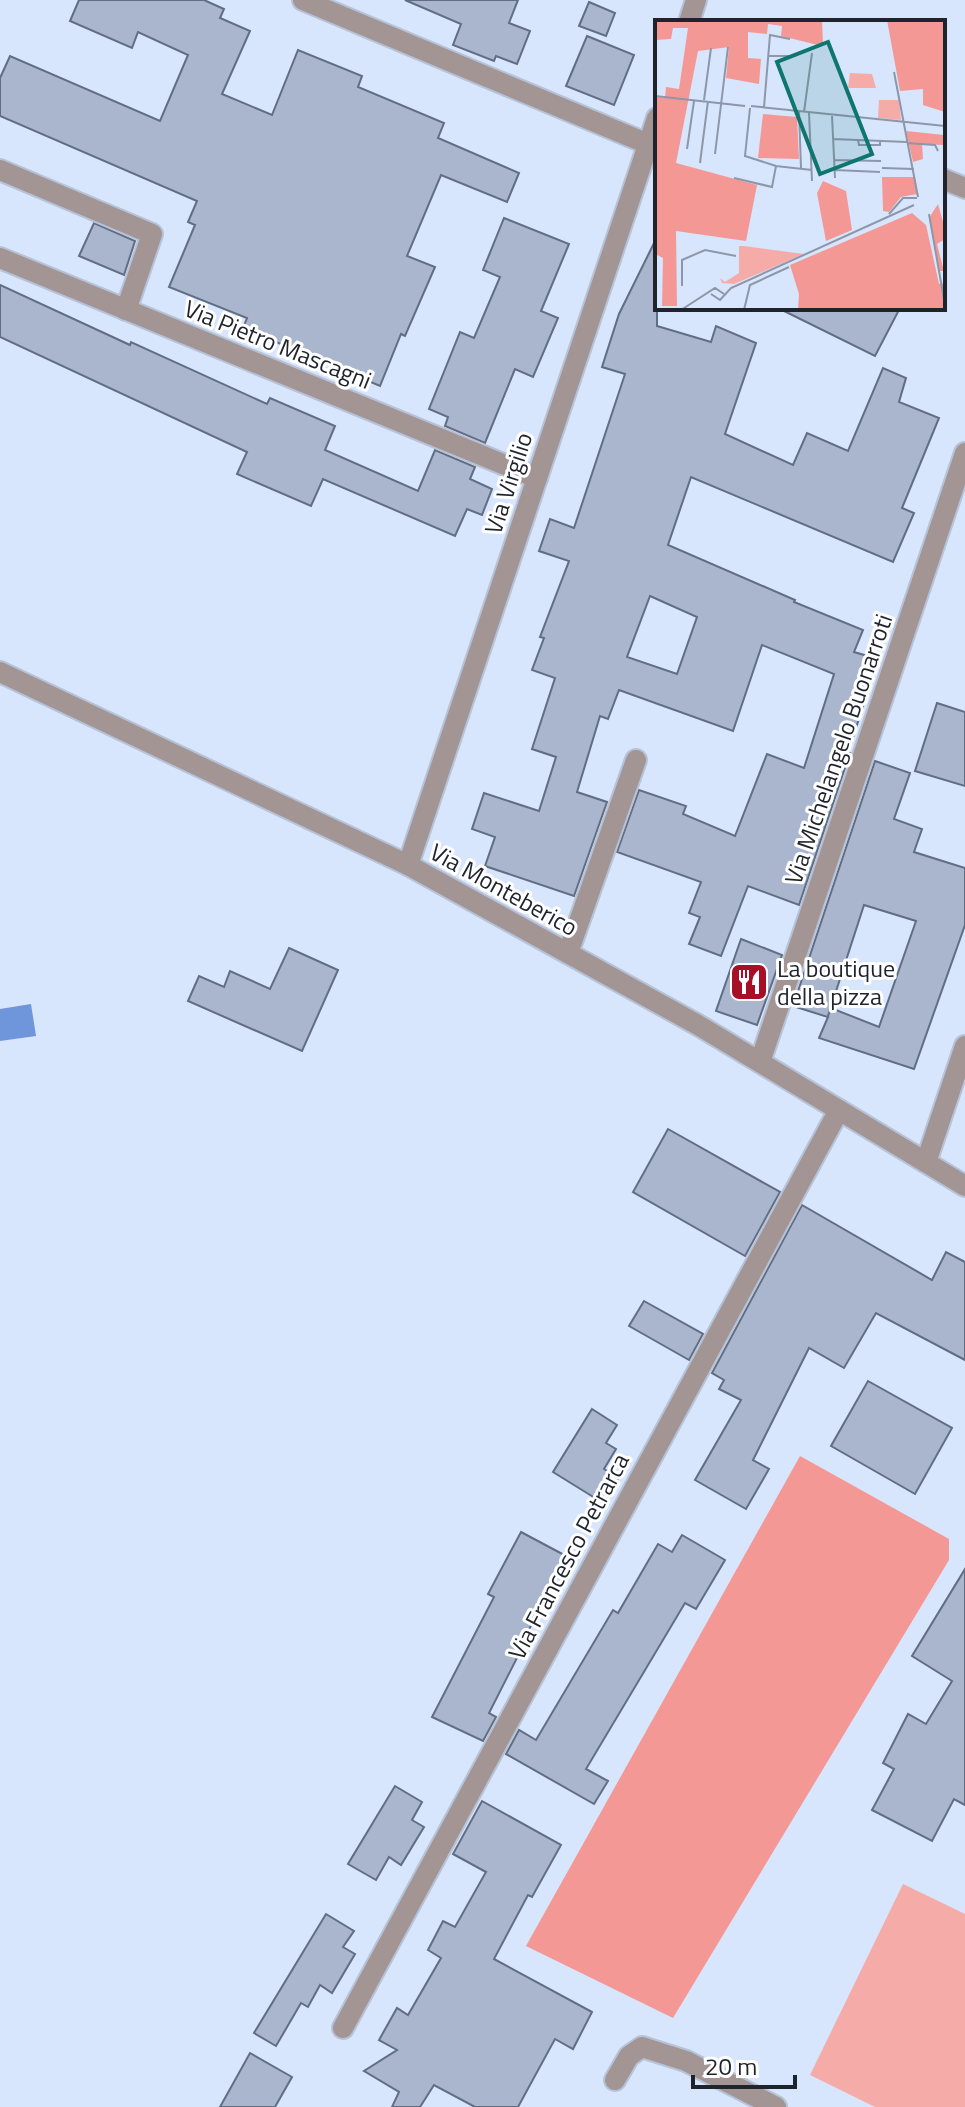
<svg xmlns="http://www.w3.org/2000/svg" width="965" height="2107" font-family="'Titillium Web',sans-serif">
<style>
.green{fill:#f5aca8}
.forest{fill:#f49895}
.water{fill:#6f95da}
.building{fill:#a9b6ce;stroke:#616d82;stroke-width:2;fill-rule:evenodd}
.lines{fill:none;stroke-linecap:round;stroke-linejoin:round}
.service-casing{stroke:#b6c2d7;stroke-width:24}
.minor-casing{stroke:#b6c2d7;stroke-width:24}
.tertiary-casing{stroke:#b6c2d7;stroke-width:24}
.service{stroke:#a29594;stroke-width:20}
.minor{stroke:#a29594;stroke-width:20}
.tertiary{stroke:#a29594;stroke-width:20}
.labels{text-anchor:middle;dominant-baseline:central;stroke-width:6;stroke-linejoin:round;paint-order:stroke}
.street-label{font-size:24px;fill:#1e232c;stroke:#fff}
.poi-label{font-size:24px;fill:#1e232c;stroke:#fff;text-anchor:start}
.inset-road{fill:none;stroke:#8d97a9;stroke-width:2}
.view{fill:#0f766e;fill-opacity:0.15;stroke:#0f766e;stroke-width:4}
.inset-edge{fill:none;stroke:#1e232c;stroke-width:4}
</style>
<rect width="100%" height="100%" fill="#d7e5fd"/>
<path class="green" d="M903,1884L965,1914V2107H875L810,2075Z"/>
<path class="forest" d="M800,1456L949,1539V1560L673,2018L526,1946Z"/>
<path class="water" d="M31,1004L36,1036L0,1041V1009Z"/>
<g class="building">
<path d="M79,0H204L224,9L220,18L250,31L222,94L272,115L298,50L362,76L358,87L444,123L438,138L519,173L507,202L441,175L407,256L435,267L405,336L401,334L380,386L243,328L247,318L169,287L195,225L188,222L197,201L0,116V78L10,56L160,121L188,55L138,32L132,48L70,21Z"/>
<path d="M405,0H518L509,23L530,31L517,64L496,56L494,61L453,45L461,24Z"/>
<path d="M589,2L615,13L606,36L579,26Z"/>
<path d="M587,36L634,55L614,105L566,86Z"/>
<path d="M504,218L569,244L541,311L558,318L533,377L515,369L485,443L445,426L448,417L429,409L460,332L474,338L500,277L483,270Z"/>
<path d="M94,223L135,241L124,275L79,256Z"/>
<path d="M657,237V326L711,342L716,326L756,343L725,434L793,465L807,433L848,451L883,368L906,378L899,402L939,418L902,508L914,513L893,562L691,477L668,545L795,600L794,602L863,630L854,652L878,659L848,753H850L799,905L748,886L721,956L689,944L700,917L689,913L701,882L617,852L639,790L686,806L683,814L735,836L767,754L804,768L834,674L762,645L733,731L619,690L608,719L600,716L577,792L607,802L574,896L485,866L495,837L472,829L484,793L539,811L556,757L532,749L555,678L532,670L544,638L540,637L569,561L539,551L550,519L574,528L625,374L602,367L619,314ZM650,596L697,617L677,674L627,657Z"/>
<path d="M0,285L130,345L131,342L267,404L270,398L335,426L325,450L418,491L435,450L475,467L470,479L492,489L482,515L467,509L455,536L323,479L311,506L237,474L247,452L0,337Z"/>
<path d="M778,308H900L875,356Z"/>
<path d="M937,703L965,712V786L915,771Z"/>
<path d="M875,761L910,773L894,819L922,829L914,852L965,868V925L914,1069L819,1038L828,1017L793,1006ZM864,905L916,921L879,1027L831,1008L828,1016Z"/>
<path d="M741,939L782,955L757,1025L716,1011Z"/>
<path d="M289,948L338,970L302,1051L188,1001L199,976L224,987L230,971L270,989Z"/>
<path d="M668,1129L780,1192L745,1256L633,1192Z"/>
<path d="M802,1205L932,1280L946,1252L965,1262V1360L876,1313L844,1368L809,1348L753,1460L769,1469L746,1509L695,1480L741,1400L719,1389L724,1380L712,1373Z"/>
<path d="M644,1301L703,1334L689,1360L629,1326Z"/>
<path d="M868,1381L952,1428L915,1494L831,1446Z"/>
<path d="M592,1409L617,1425L606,1443L616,1449L604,1469L619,1478L603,1503L553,1472Z"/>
<path d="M521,1532L568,1557L519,1648L521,1650L489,1713L496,1717L483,1741L432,1717L494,1597L488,1594Z"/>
<path d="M682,1535L725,1560L696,1609L685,1603L586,1769L608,1781L594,1804L506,1754L519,1730L536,1740L613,1610L618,1613L658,1544L672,1552Z"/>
<path d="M965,1569V1805L954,1799L932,1841L872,1810L894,1769L883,1763L908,1714L926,1724L952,1681L912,1656Z"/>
<path d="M395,1786L422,1802L412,1820L424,1827L401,1865L389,1857L376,1880L348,1864Z"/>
<path d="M482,1801L561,1845L532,1897L528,1895L494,1959L592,2012L573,2049L555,2039L518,2107H475L434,2085L420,2107H392L399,2092L364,2071L397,2050L379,2040L397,2008L408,2015L441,1958L428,1950L443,1921L455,1927L486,1872L453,1854Z"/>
<path d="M326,1914L354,1931L343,1947L355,1954L332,1993L320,1985L308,2007L301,2003L276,2046L254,2033Z"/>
<path d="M250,2053L292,2077L275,2107H220Z"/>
</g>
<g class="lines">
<g class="service-casing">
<g id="service">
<path d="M0,170L152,234L126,310"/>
<path d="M568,953L636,760"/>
</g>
</g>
<g class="minor-casing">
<g id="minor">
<path d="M303,0L648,144"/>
<path d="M689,22L696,0"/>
<path d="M943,179L965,188"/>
<path d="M0,258L537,478"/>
<path d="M408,865L657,118"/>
<path d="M760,1062L965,453"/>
<path d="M926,1162L965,1046"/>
<path d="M343,2028L839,1110"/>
<path d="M615,2080L629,2056L642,2047L686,2061L776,2107"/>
</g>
</g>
<g class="tertiary-casing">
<path id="tertiary" d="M0,672L408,865L698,1025L965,1186"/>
</g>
<use href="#service" class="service"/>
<use href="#minor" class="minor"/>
<use href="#tertiary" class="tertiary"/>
</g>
<defs>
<g id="restaurant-square" transform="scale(2)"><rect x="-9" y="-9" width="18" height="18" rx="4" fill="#a70f26" stroke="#fff"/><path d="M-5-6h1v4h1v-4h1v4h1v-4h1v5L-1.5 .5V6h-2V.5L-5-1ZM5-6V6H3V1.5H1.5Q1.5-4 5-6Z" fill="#fff"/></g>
</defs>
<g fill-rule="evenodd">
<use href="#restaurant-square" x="749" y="982"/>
</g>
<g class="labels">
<g class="street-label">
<text transform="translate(278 344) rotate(22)">Via Pietro Mascagni</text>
<text transform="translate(508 483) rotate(-72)">Via Virgilio</text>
<text transform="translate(838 749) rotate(-71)">Via Michelangelo Buonarroti</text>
<text transform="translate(504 889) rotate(29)">Via Monteberico</text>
<text transform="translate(568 1556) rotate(-62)">Via Francesco Petrarca</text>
</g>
<g class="poi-label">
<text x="777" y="968">La boutique<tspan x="777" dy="28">della pizza</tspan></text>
</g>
</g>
<g transform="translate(655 20)">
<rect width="290" height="290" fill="#d7e5fd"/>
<path d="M195,53L217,54L221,68H193ZM224,80H244L246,100L223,98ZM84,226H89L149,234L79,264L67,263L65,258L70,262L84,253Z" fill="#f5aca8"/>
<path d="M0,0H167L168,24L163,25L126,16L127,6L113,4L112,14L93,12V38L106,39L104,64L71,58L74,27L43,31L21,143L102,165L91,221L21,211L22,286H7L8,238L0,234V76L10,78L11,67L24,69L33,8H18L16,19L0,20ZM232,0H290V92L268,85V69L245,71ZM108,94L142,97L144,139L103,138ZM251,111L289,115L288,125L267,124L268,139L258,142ZM227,157H260L262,174L246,177L234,192L228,191ZM168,161L191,171L197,210L171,221L162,173ZM283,184L290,209V219L282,224L289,251H284L274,198ZM257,193L271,205L284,264L290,263V290H143L144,274L135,245Z" fill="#f49895"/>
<path class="inset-road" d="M113,36H141M239,52L263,177M0,76L90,86M49,80L56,28M96,86L290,106M109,87L115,15L135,19M95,88L90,136L121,146M144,91L146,148M149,92L157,33M154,93L157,161M177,96L180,158M178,119L252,122M203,120L204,125H225V121M252,123L280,125L283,131M32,129L39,81M60,134L73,27M179,140L226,141M45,143L53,81M227,148L259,149M180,150L225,152M79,158L117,167L121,146L157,150M234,194L248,178H262M274,194L290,285M27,266V240L50,230L81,236M56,274L65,280L76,268L259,185M26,290L60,268L69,274M89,290L95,265L134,247"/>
<path class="view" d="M173,22L217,134L165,154L122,42Z"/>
<rect width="290" height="290" class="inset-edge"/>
</g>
<path d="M693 2075v12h102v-12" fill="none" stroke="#1e232c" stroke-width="4"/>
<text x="705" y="2075" font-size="24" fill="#1e232c" stroke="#ffffff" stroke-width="6" paint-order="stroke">20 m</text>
</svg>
